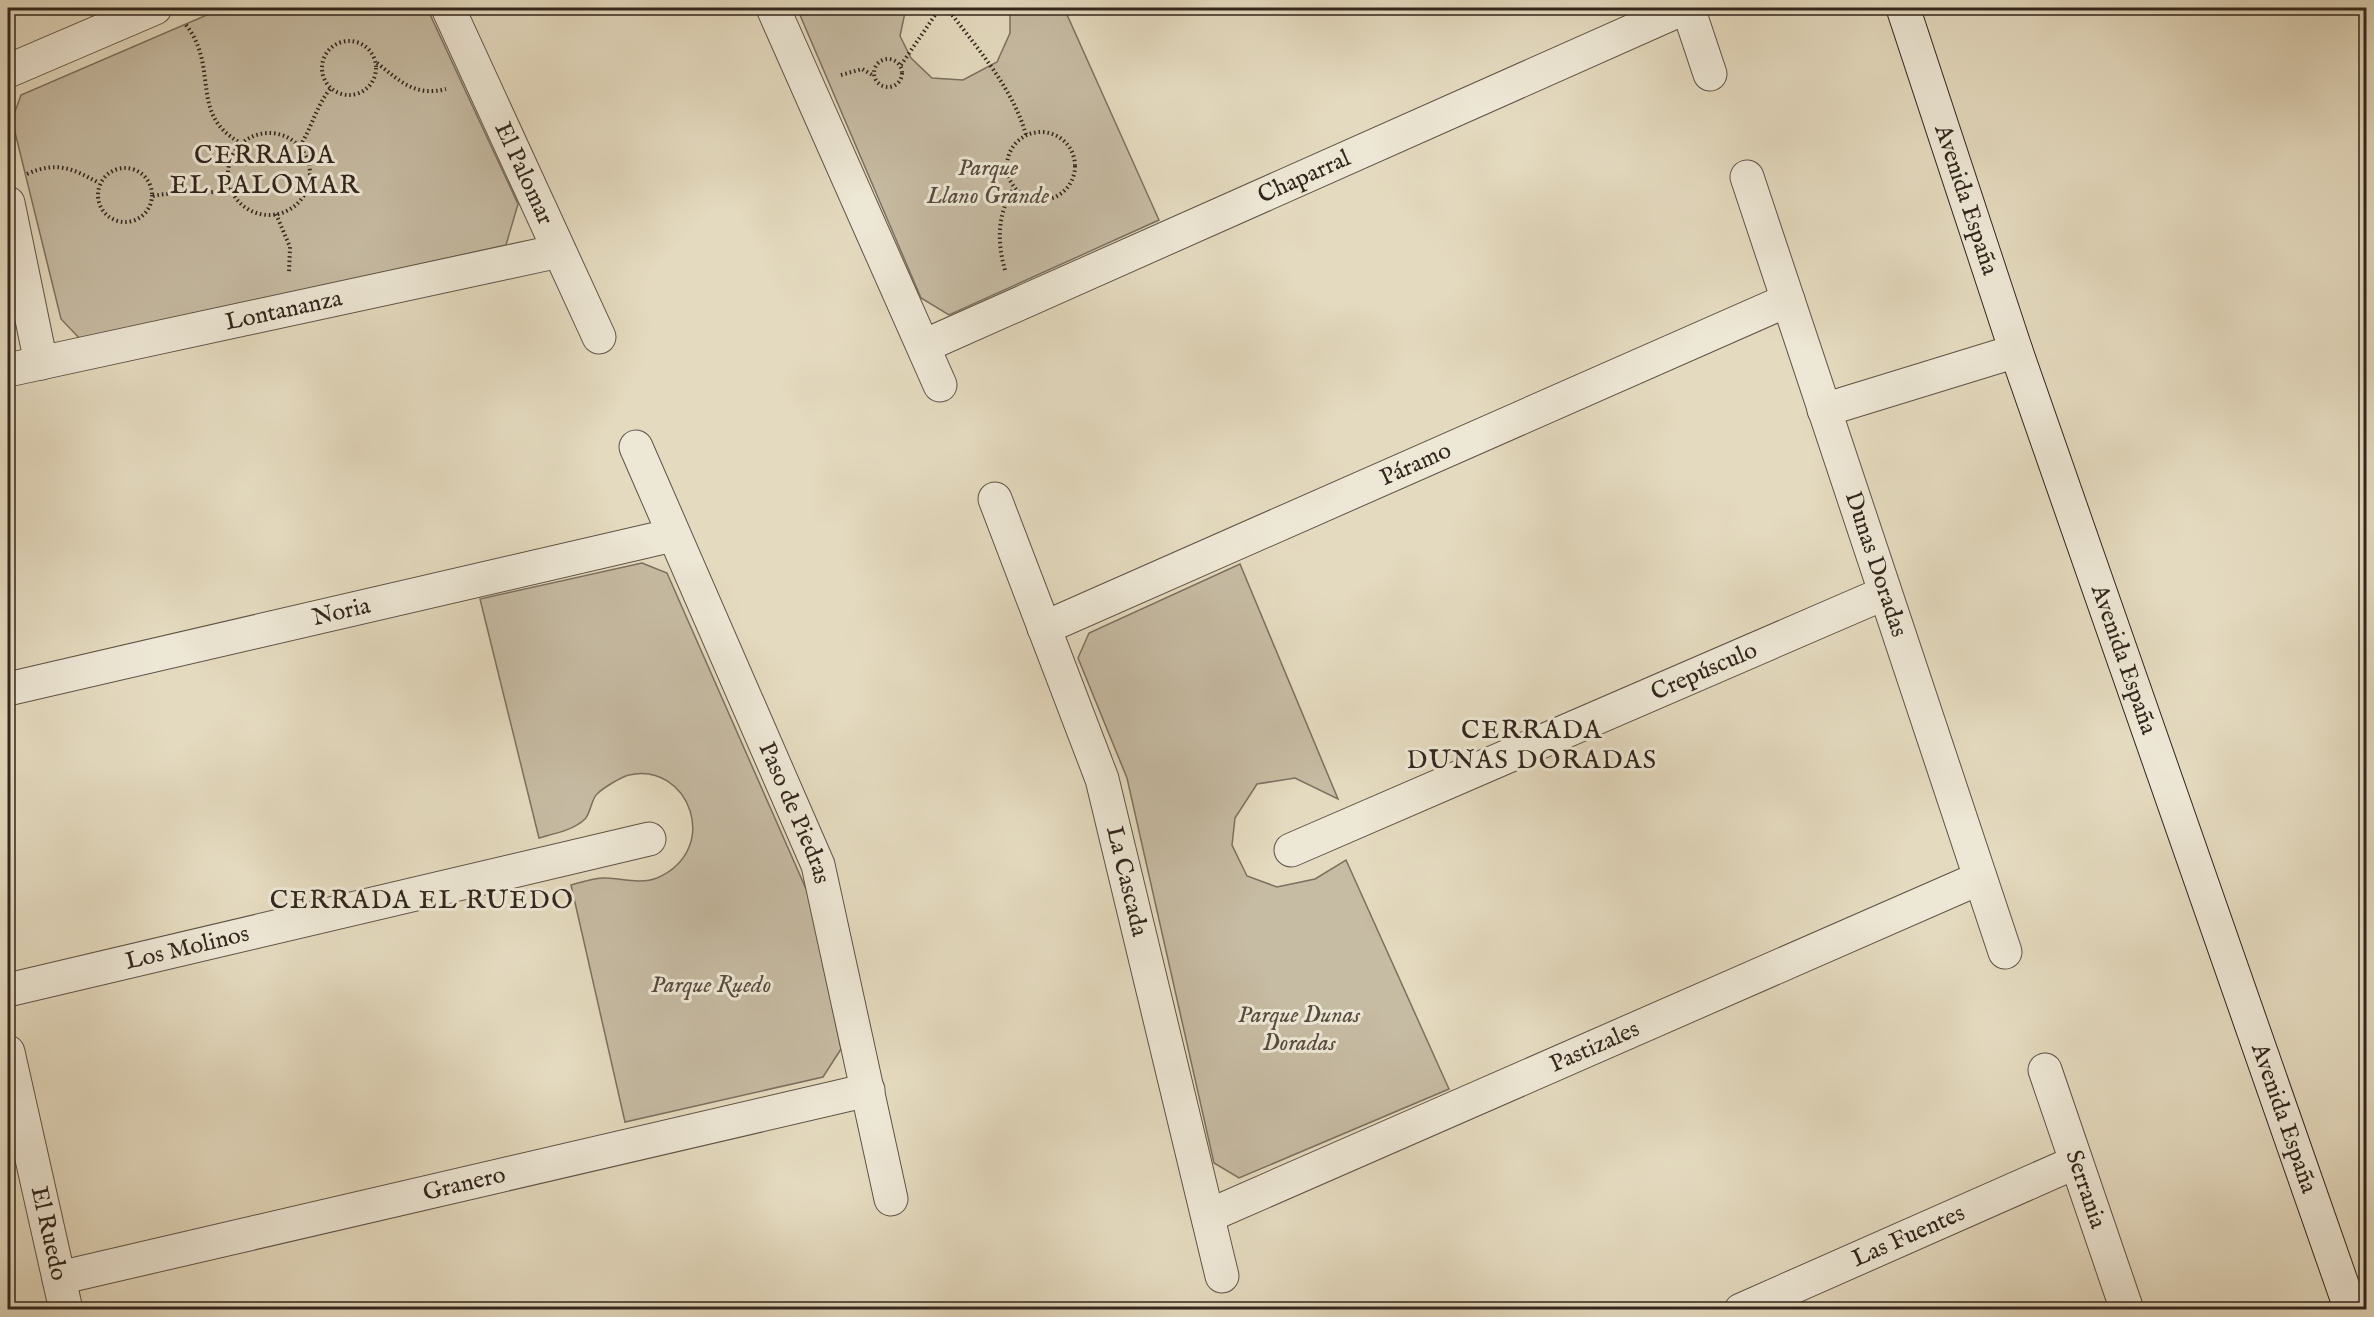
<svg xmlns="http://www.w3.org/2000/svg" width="2374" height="1317" font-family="'IM FELL English',serif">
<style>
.green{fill:#c6bba3;stroke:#7c7060;stroke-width:1.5}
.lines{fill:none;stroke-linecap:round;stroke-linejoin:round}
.minor-casing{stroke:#5e5346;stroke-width:35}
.secondary-casing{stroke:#32261d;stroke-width:35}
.path{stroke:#32261d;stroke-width:4;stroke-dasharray:1.5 3;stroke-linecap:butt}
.minor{stroke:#ede7d5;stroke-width:33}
.secondary{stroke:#ede7d5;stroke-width:33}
.labels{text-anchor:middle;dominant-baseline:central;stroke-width:6;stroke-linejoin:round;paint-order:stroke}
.park-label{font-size:24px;font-style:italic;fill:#574b3e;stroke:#ede7d5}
.street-label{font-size:24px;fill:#32261d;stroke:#ede7d5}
.neighbourhood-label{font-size:26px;letter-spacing:1.5px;fill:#32261d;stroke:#ede7d5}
</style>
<rect width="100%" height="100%" fill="#e4dabf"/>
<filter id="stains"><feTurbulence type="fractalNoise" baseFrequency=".00333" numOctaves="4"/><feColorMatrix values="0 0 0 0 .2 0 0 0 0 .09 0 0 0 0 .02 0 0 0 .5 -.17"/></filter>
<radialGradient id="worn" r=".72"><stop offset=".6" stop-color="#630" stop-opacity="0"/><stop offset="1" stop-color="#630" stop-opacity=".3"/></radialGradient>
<g class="green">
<path d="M223,8H427L518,204L506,245L81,340L61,319L12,120L21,95Z"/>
<path d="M797,8H906L900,36L911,58L932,78L963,80L997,62L1010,33V9L1064,8L1159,220L949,315L921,298Z"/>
<path d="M642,563L667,573L810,898L841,1049L823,1077L625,1122L571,885C582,882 596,877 607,878C623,879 642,884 657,878C723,849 688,761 629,775C621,777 603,788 597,794C591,800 591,812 585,819C574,830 553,834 539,838L480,599Z"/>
<path d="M1240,564L1338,799L1295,778L1257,784L1235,818L1232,845L1247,876L1277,887L1315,879L1346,860L1449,1089L1239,1178L1214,1163L1127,778L1078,658L1089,633Z"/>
</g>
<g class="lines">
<g class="minor-casing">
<g id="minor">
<path id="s1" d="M448,8L599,337"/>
<path d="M773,8L940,385"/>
<path d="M1688,8L1710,74"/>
<path d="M8,71L155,8"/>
<path id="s2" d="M1747,177L2005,952"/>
<path d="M8,203L41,363"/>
<path id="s3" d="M924,346L1684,8"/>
<path id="s4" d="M8,370L559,251"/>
<path d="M1824,410L2016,351"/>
<path id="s5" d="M636,447L818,865L891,1199"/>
<path id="s6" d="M995,499L1102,779L1222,1276"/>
<path id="s7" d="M1044,628L1788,300"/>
<path id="s8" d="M8,689L673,535"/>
<path id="s9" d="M1291,850L1885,593"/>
<path id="s10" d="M8,990L649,839"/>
<path id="s11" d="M8,1052L66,1310"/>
<path id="s12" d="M2045,1070L2127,1310"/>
<path id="s13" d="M1208,1216L1980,878"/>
<path id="s14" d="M59,1278L868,1090"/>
<path id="s15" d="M1741,1310L2076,1162"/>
</g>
</g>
<g class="secondary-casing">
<g id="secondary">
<path id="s16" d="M1903,8L2016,351L2351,1310"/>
</g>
</g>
<g class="path">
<path d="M947,8C976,47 1013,88 1026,135"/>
<path d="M186,25C220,68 188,115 241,143"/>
<circle cx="349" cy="68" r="27"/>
<circle cx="888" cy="73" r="14"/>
<path d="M377,63C400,81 415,97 446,89"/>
<path d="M901,65L940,8"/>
<path d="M841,75L862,69L874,76"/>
<circle cx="1041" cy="166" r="34"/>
<circle cx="269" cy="174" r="41"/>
<path d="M300,146C312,127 316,107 330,89"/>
<circle cx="125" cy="195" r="27"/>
<path d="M27,174C56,161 72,168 99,183"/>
<path d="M153,196C179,190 205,197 230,188"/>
<path d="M276,214L290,247L289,273"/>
<path d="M1005,270C997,242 997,214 1014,188"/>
</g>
<use href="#minor" class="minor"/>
<use href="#secondary" class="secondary"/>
</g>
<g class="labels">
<g class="park-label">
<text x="988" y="168">Parque<tspan x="988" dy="28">Llano Grande</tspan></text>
<text x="711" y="985">Parque Ruedo</text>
<text x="1299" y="1015">Parque Dunas<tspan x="1299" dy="28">Doradas</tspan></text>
</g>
<g class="street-label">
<text stroke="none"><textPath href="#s1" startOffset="182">El Palomar</textPath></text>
<text stroke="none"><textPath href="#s3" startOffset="416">Chaparral</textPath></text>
<text stroke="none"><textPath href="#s16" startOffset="202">Avenida España</textPath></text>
<text stroke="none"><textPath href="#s4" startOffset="282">Lontananza</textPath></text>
<text stroke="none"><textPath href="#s7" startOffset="406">Páramo</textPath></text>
<text stroke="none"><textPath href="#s2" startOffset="408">Dunas Doradas</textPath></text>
<text stroke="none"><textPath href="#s8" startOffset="342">Noria</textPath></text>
<text stroke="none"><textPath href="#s16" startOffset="688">Avenida España</textPath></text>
<text stroke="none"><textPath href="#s9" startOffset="450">Crepúsculo</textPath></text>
<text stroke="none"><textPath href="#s5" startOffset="399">Paso de Piedras</textPath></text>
<text stroke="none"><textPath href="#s6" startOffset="405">La Cascada</textPath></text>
<text stroke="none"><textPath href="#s10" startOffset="184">Los Molinos</textPath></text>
<text stroke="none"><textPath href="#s13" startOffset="422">Pastizales</textPath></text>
<text stroke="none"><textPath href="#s16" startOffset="1174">Avenida España</textPath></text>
<text stroke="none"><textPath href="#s14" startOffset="416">Granero</textPath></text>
<text stroke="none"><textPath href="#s12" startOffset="126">Serrania</textPath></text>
<text stroke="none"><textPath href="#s11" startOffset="186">El Ruedo</textPath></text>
<text stroke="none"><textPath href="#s15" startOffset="183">Las Fuentes</textPath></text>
</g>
<g class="neighbourhood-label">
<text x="265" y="155">CERRADA<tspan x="265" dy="30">EL PALOMAR</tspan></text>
<text x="1532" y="730">CERRADA<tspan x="1532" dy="30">DUNAS DORADAS</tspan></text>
<text x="422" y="900">CERRADA EL RUEDO</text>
</g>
</g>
<rect width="2374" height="1317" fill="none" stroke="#e4dabf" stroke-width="30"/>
<rect x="9" y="9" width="2356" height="1299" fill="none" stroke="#32261d" stroke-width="3"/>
<rect x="15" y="15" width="2344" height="1287" fill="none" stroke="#32261d" stroke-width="1.5"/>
<rect width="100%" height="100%" filter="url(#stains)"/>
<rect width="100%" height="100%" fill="url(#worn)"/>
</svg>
